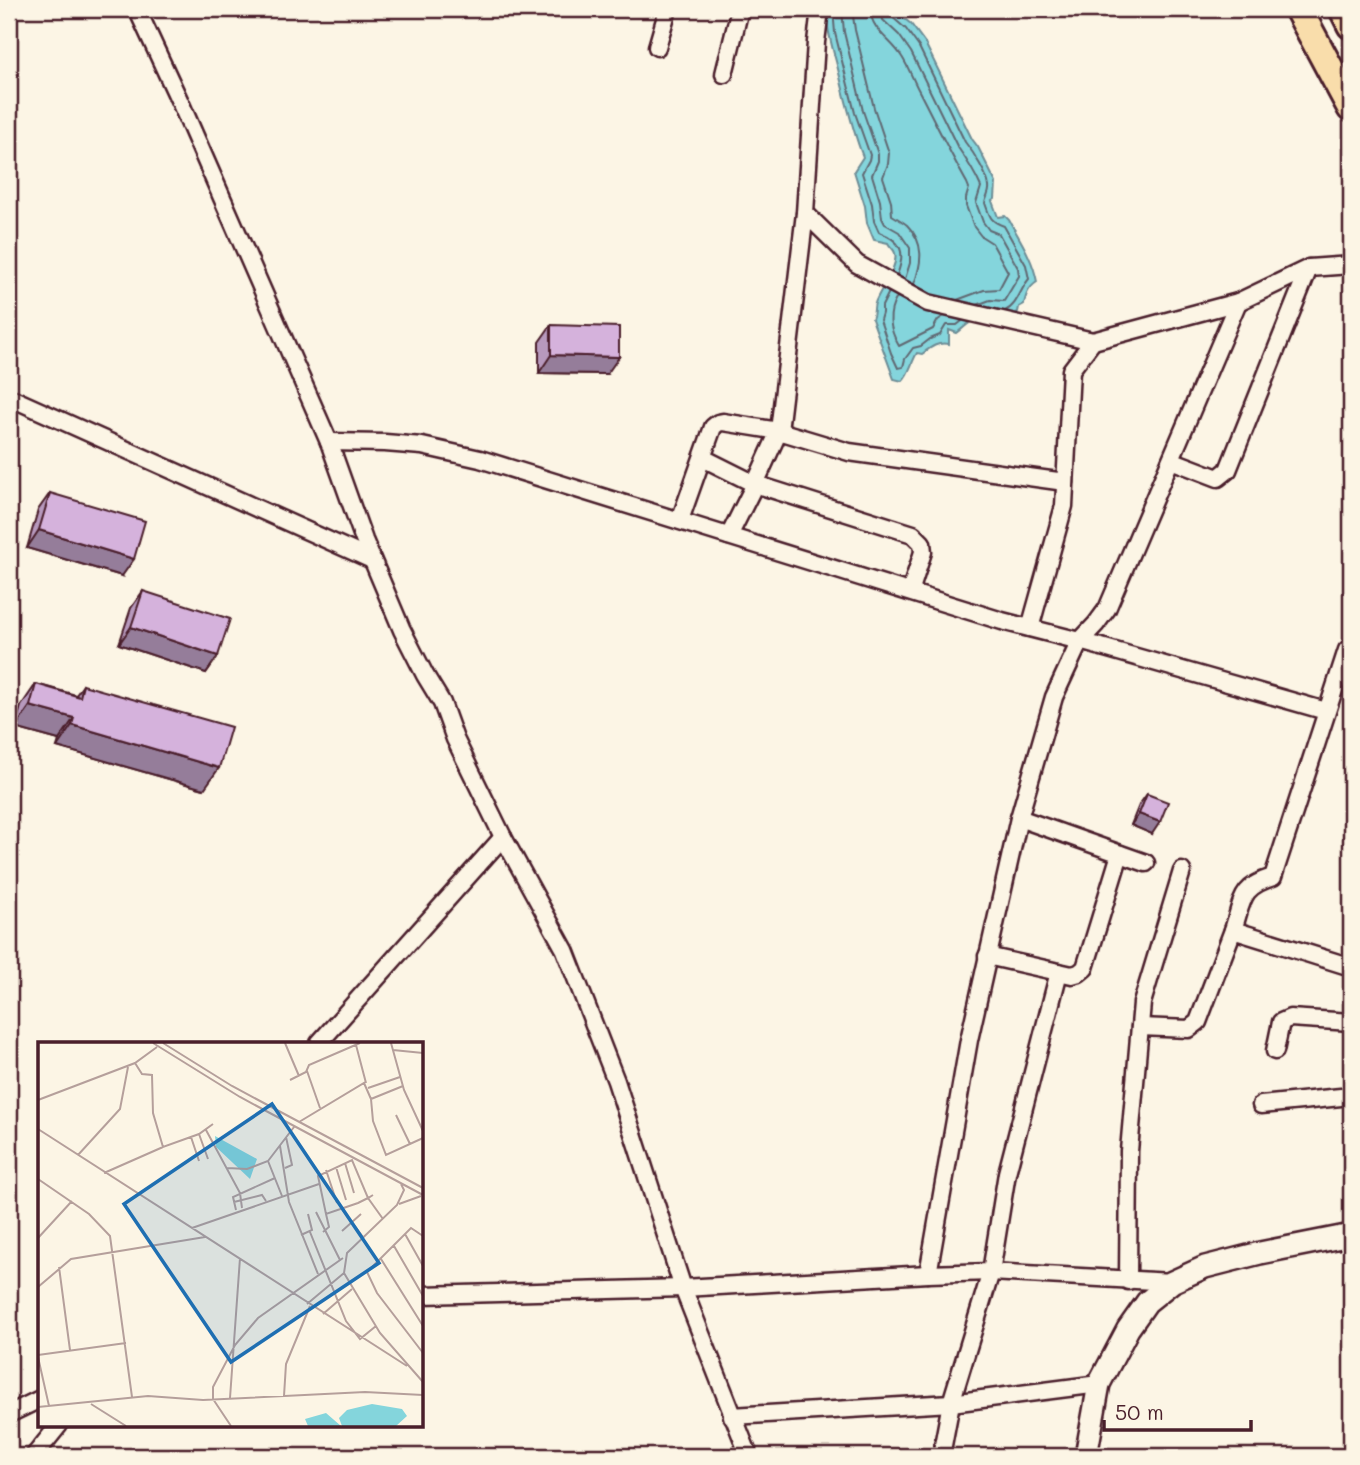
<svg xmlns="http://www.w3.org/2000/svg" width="1360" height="1465" font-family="Mali,sans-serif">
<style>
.water{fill:#84d5dc;stroke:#6d8c95;stroke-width:2}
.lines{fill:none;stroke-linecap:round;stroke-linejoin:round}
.shore{stroke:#616872;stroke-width:2}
.minor-casing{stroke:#4a1f2b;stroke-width:21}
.tertiary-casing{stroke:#4a1f2b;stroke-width:26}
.primary-casing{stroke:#4a1f2b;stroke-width:32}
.minor{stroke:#fcf5e5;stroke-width:16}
.tertiary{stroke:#fcf5e5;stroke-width:21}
.primary{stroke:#f9ddab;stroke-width:26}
.wall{fill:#b799bd;stroke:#4a1f2b;stroke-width:2}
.shaded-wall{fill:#957d9a;stroke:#4a1f2b;stroke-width:2}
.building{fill:#d5b2dc;stroke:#4a1f2b;stroke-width:2}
.inset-road{fill:none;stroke:#b59f9b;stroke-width:2}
.view{fill:#1f6fb2;fill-opacity:0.15;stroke:#1f6fb2;stroke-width:3.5}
.inset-edge{fill:none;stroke:#4a1f2b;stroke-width:3.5}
</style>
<rect width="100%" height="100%" fill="#fcf5e5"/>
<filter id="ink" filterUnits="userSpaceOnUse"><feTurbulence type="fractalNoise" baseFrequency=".0143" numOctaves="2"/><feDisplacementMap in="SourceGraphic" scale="14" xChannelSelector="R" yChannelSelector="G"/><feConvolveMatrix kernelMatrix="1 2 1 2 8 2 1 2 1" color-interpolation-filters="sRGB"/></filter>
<g filter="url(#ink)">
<path class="water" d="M826,9H895L896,12L911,24L925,43L972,139L978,147L996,183L995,199L992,201L998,217L1005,216L1009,220C1020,240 1033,259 1037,282C1028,288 1026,295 1024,304L1019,307L1018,312C1003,321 986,315 971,322C966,325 961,330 957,333L949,330V344C937,342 931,347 922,354L917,353C911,363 910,373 902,381L894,379L872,319C875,313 873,309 875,303C879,290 899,267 895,253C894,249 890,247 888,243L874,240L867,223L865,206L854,171L863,157C852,129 846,101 839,73C834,52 826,30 826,9Z"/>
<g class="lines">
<g class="shore">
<path d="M833,9L835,33L855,113L870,155L869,160L862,173L872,204L874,221L879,232C902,241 906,252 897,275"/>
<path d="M842,9L844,32L863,111L878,154V161L872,175L880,201L882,218L885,224L899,232L910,248V263L905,279"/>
<path d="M852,9L855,30L874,108L889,153L888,164L883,177L891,201L892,215C897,218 902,221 907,225C925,243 922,263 914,284"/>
<path d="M870,9C871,31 892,40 902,57C909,68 913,80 919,91C935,122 950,153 967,183L969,188L966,198V206L974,227L981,236L992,243L1008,272L999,289L984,290L957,300"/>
<path d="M880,9L883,20L899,35L911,52L957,146C966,159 975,173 981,187L976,203L983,222L989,230L999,234L1018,268L1019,276L1004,301L990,300L977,305"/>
<path d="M889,9L891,16L906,29L919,47L965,142C973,152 988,175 989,187C990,193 986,197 985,203C990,217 990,221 1004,226L1026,265L1029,279C1020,289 1018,305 1005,311"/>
<path d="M889,292L882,306V313L880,320L891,353L898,368L903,367L905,359L913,348L921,346L930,339L940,335L946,325H957L962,321"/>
<path d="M897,297C887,314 889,329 899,346L933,329L938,320L944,316"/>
</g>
<g class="minor-casing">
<g id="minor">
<path d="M137,9L181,104L329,442L364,540L402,630L425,675L442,703L455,739L503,837L565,950L616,1081L683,1288L749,1456"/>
<path d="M657,47L668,9"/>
<path d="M724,74L740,9"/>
<path d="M805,213L857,264L928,303L1093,341L1238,302L1309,268L1351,265"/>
<path d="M9,397L372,560"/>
<path d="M329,442L385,443L422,446L480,459L1002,621L1080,641L1326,711"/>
<path d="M703,458L755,484L913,534L922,543L923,552L910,592"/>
<path d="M1171,460L1218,478L1228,470L1309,268"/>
<path d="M680,520L713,427L718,423L723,422L779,431L849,452L1065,482"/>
<path d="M729,536L755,484L779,431L805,213L816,42L820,9"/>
<path d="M1030,628L1064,506L1071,370L1093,341"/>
<path d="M1351,647L1347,650L1273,877C1240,887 1243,900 1233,930L1351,967"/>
<path d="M1019,818L1146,863"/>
<path d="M987,956L1072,975L1079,973L1085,968L1120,854"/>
<path d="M1140,1027L1189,1029L1198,1022L1233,930"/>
<path d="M319,1043L503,837"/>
<path d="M1275,1051L1281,1022L1290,1018L1351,1022"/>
<path d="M1261,1105L1351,1096"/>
<path d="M928,1274L969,1040L1019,818L1054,697L1080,641L1096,624L1107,609L1238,302"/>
<path d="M1128,1281L1129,1151L1142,1003L1182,871"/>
<path d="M422,1295L683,1288L928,1274L991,1272L1172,1282"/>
<path d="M9,1414L40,1399"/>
<path d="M732,1416L951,1403L1099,1384"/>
<path d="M34,1456L59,1425"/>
<path d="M941,1456L951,1403L991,1272L1007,1173L1059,972"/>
</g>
</g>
<g class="tertiary-casing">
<path id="tertiary" d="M1086,1456L1099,1384L1128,1329L1147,1302L1172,1282L1205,1267L1260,1253L1351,1235"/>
</g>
<g class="primary-casing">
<g id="primary">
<path d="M1298,9L1351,108"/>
<path d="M1343,9L1351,25"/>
</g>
</g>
<use href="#minor" class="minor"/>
<use href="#tertiary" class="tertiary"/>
<use href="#primary" class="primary"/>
</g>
<g class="wall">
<path d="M551,325L607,374L539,373V342Z"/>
<path d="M50,493L122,576L27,548L38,510Z"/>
<path d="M143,591L218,656L206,673L119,644L131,608Z"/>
<path d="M36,684L76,695L83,685L204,789L57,747L59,740L15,728L21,706Z"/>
<path d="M1147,794L1152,834L1131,825L1139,805Z"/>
</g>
<g class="shaded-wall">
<path d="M551,355L619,357L607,374L539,373Z"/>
<path d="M39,530L134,559L122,576L27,548Z"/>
<path d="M131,627L218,656L206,673L119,644Z"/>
<path d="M30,706L74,718L59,740L15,728Z"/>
<path d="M72,725L219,768L204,789L57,747Z"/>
<path d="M1139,814L1160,822L1152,834L1131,825Z"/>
</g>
<g class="building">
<path d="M551,325L619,327V357L551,355Z"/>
<path d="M50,493L145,521L134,559L39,530Z"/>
<path d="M143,591L230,619L218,656L131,627Z"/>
<path d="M36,684L80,697L83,685L231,727L219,768L72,725L74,718L30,706Z"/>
<path d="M1147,794L1168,802L1160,822L1139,814Z"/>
</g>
</g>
<g transform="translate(38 1042)">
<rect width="385" height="385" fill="#fcf5e5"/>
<path d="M177,94L219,117L212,137L178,105ZM334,362L364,367L369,374L358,384H304L301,376L309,368ZM288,371L303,384H270L267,377Z" fill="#84d5dc"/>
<path class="inset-road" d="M115,1L202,55L385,153M125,1L194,44L385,146M247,1L261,34M353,1L366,48L385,89M318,3L328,41M355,8L385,11M97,21L104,32L114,33L115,71L125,105L161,92L175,82M269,29L282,66M252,38L268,30L271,23L322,1M365,44L333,57L335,79L348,113L385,96M330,46L362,35M0,58L97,21L119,5M358,73L372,102M261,80L326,41L333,57M0,87L369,324M168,88L202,151L204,166M161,92L170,117M153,95L161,119M242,104L251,160L280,232M40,113L82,67L90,25M230,119L244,154M307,121L316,151M298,125L308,158M189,126L209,127L230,119L256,85M247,126L254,123L248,95M288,128L299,161M66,131L125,105M0,137L51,172L72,194L94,355M363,142L366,148L359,163L309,211L306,231L342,291L385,340M335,153L330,156L320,161L288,172L280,134L314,118L330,156L345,177M196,160L224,153L228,159M361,162L383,154M304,167L325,195M198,168L195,155L237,136M278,170L302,218M154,186L281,142M304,189L323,172M272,190L308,279L322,297L338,284M285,190L291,185L288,172M367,192L385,224M263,193L274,188L270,172M385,194L373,186L329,230L339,251L385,311M0,196L34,159M356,204L385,254M343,217L385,284M21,225L32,308M0,245L33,217L167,195M269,262L306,231M285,272L314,247M0,313L88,301M0,315L11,364M246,354L248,322L272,264M192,356L202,216M53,362L88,384M0,365L110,354L165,358L327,350L385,353M193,384L175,357V345L197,303L220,276L305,216"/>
<path class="view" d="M234,62L341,221L193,320L86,162Z"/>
<rect width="385" height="385" class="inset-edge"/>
</g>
<rect width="1360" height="1465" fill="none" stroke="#fcf5e5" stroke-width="35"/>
<rect x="18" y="18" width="1325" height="1430" fill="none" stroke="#4a1f2b" stroke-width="2.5" filter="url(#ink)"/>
<path d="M1104 1420v10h147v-10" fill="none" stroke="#4a1f2b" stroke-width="3.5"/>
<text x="1115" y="1420" font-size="21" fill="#4a1f2b" stroke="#fcf5e5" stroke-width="5" paint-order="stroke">50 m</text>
</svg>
